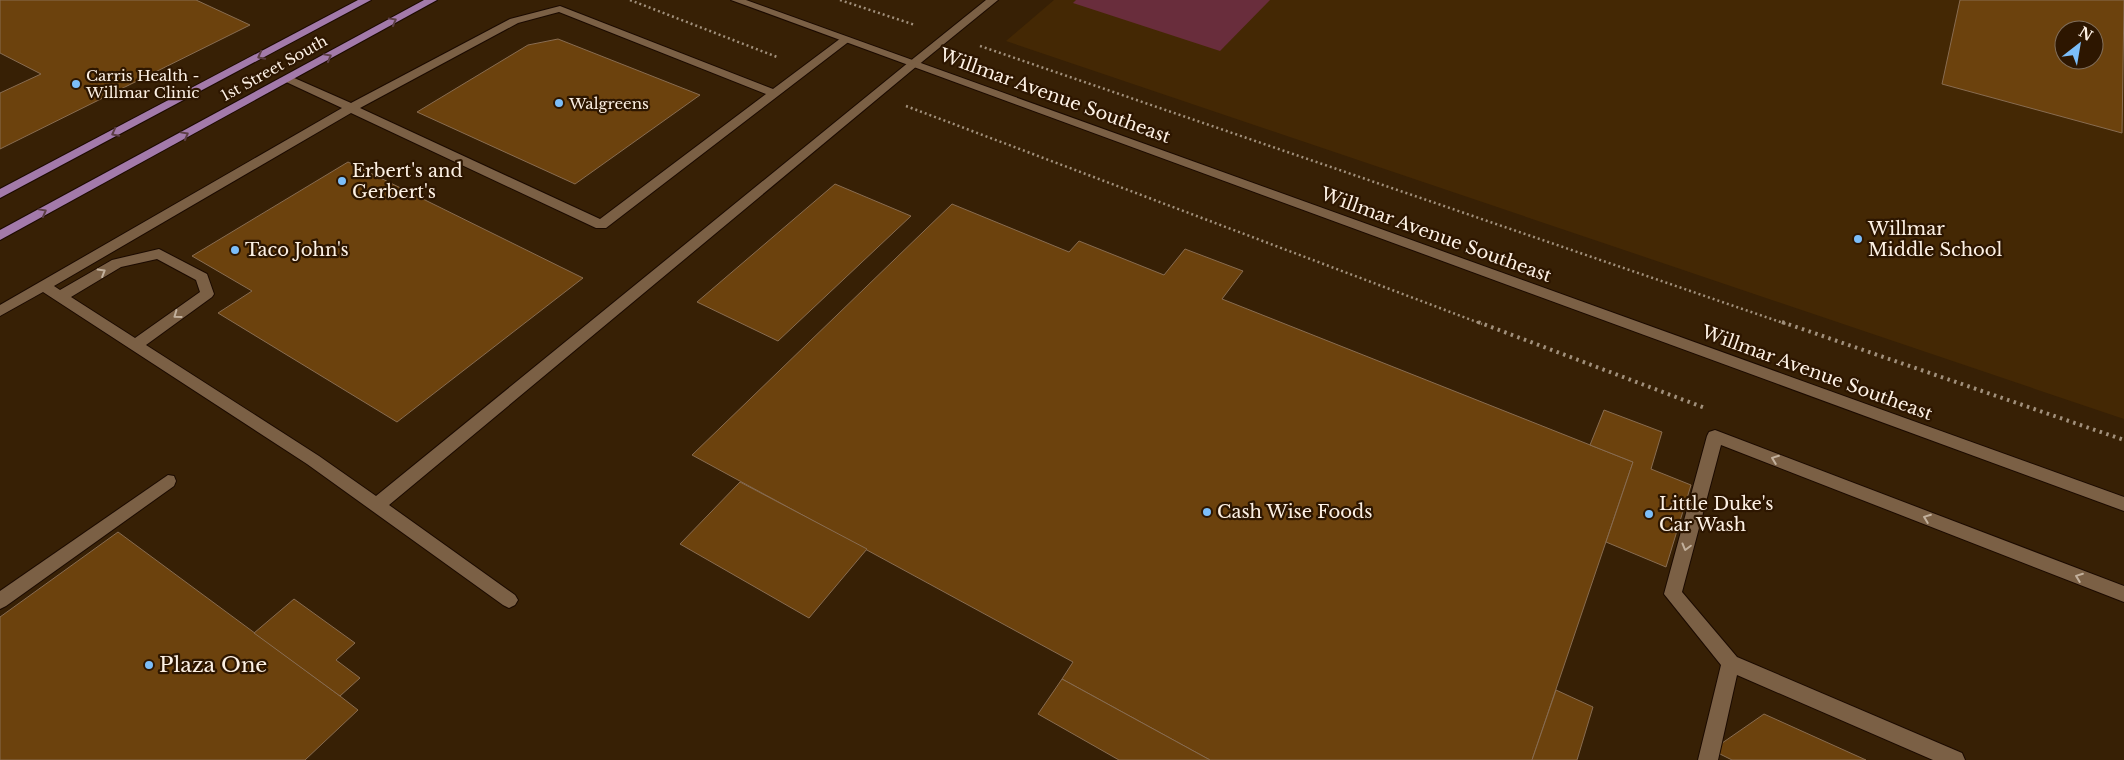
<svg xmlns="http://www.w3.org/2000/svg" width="2124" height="760" font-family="'Libre Baskerville',serif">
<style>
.built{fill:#442804;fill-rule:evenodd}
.green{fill:#692d3c}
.building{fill:#6c420d;stroke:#886c51;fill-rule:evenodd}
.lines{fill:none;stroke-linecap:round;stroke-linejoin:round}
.service-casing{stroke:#1b0a00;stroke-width:2}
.minor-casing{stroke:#1b0a00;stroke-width:2}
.secondary-casing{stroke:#1b0a00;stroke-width:2}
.primary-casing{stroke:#1b0a00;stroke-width:2}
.path-far1{stroke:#a1907c;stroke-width:2.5;stroke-dasharray:2 3;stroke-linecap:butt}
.path{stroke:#a1907c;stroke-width:4;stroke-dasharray:2.5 4.5;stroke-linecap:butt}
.service{fill:#7b6045;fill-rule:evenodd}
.minor{fill:#7b6045;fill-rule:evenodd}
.secondary{fill:#7b6045;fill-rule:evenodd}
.primary{fill:#a37aaa;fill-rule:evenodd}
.oneway{stroke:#5c3e44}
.oneway2{stroke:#c2b09c}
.poi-dot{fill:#7cbef9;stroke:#2d1600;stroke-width:2}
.labels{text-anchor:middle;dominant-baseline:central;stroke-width:4.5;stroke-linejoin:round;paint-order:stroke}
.far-street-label{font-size:15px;fill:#fdf1e4;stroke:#2d1600}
.far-poi-label{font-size:15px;fill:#fdf1e4;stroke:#2d1600;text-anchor:start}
.street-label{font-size:18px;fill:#fdf1e4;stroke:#2d1600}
.poi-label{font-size:18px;fill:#fdf1e4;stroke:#2d1600;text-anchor:start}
.near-poi-label{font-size:21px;fill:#fdf1e4;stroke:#2d1600;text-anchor:start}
</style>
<rect width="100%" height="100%" fill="#372005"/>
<path class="built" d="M1054,0H2124V419L1006,41ZM2064,30H2094V60H2064Z"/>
<path class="green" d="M1076,0H1270L1220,51L1073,3Z"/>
<g class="building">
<path d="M0,0H196L250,25L0,149V93L41,74L0,53Z"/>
<path d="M1960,0H2124L2122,133L1942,84ZM2064,30H2094V60H2064Z"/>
<path d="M558,39L700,95L575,184L417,112L528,45Z"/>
<path d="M348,162L583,278L397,422L218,313L252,291L192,256Z"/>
<path d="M835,184L911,216L778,341L697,302Z"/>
<path d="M952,204L1069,252L1079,241L1164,275L1185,249L1243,271L1222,299L1633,462L1532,760H1210L1062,679L1073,662L692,455Z"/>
<path d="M1604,410L1662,432L1651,469L1691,485L1666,567L1606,542L1633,462L1590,445Z"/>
<path d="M740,482L867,549L809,618L680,544Z"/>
<path d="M118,532L340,696L358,710L305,760H0V617Z"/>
<path d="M294,599L355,643L336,660L360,678L340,696L254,633Z"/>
<path d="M1062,679L1210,760H1119L1038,714Z"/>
<path d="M1556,690L1593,707L1577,760H1532Z"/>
<path d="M1764,714L1866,760H1732L1712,750Z"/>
</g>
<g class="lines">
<g class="service-casing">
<g id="service">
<path d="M560,6L773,89L841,38H849L851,40L606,228H596L351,113L54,286L60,290L112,260L159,249L207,274L214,294L212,297L146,345L319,456L376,496L909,62H917V66L389,505L515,595L518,600L515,605L509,608L503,605L307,464L43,292L0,316V305L342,108L284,81V77H292L351,103L510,19ZM559,12L766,94L600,219L360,108L518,23ZM157,259L196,280L200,292L135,338L71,297L121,267Z"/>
<path d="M1715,430L2124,586V602L1721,445L1682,592L1737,657L1962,753L1965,760H1933L1737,675L1718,760H1698L1721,665L1664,594L1707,436L1709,432Z"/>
<path d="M168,475L174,476L176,481L174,486L6,606L0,609V591Z"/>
</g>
</g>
<g class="minor-casing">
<path id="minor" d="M986,0H998L917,66H909V62Z"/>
</g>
<g class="secondary-casing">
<path id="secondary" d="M731,0H746L2124,497V511Z"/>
</g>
<g class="primary-casing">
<g id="primary">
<path d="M358,0H371L0,198V189Z"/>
<path d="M424,0H437L0,240V230Z"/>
</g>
</g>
<g class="path-far1">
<path d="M630,0L777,57"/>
<path d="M840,0L915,25"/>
<path d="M980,46L1786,324"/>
<path d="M906,106L1482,324"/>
</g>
<g class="path">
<path d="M1478,322L1705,408"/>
<path d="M1782,322L2124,440"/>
</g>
<use href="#service" class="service"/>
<use href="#minor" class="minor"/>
<use href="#secondary" class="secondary"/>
<use href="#primary" class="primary"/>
</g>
<defs><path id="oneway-chevron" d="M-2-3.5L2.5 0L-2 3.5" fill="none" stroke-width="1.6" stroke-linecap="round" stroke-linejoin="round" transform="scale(1.25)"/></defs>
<g class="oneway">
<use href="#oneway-chevron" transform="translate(393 21) rotate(-29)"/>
<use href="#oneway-chevron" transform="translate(261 56) rotate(152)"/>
<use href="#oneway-chevron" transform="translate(328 57) rotate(-29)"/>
<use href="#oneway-chevron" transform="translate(115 133) rotate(152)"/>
<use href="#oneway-chevron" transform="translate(185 135) rotate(-29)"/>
<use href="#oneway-chevron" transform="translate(43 212) rotate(-29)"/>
</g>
<g class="oneway2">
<use href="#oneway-chevron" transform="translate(102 272) rotate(-31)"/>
<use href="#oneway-chevron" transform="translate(177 315) rotate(144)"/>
<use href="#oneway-chevron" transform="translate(1775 459) rotate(-159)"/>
<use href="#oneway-chevron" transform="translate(1927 518) rotate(-159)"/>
<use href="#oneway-chevron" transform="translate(1686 547) rotate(105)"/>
<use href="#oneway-chevron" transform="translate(2079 577) rotate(-159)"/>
</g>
<g class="poi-dot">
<circle cx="76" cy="84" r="5"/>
<circle cx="559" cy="103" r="5"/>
<circle cx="342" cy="181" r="5"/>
<circle cx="1858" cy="239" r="5"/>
<circle cx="235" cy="250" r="5"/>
<circle cx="1207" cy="512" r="5"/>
<circle cx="1649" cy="514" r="5"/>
<circle cx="149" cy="665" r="5"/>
</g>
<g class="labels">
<g class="far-street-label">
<text transform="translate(274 68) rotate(-29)">1st Street South</text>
</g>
<g class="far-poi-label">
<text x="86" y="75">Carris Health -<tspan x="86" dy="17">Willmar Clinic</tspan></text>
<text x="569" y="103">Walgreens</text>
</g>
<g class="street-label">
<text transform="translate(1055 96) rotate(20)">Willmar Avenue Southeast</text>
<text transform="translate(1436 235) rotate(20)">Willmar Avenue Southeast</text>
<text transform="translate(1817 373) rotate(20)">Willmar Avenue Southeast</text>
</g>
<g class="poi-label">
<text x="352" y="171">Erbert's and<tspan x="352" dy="21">Gerbert's</tspan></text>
<text x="1868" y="229">Willmar<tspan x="1868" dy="21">Middle School</tspan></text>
<text x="245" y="250">Taco John's</text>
<text x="1659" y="504">Little Duke's<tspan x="1659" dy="21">Car Wash</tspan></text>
<text x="1217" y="512">Cash Wise Foods</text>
</g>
<g class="near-poi-label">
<text x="159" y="665">Plaza One</text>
</g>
</g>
<g transform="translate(2079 45) rotate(31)"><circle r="24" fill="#2d1600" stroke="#806e5b"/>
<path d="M0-4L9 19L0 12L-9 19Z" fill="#7cbef9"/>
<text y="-8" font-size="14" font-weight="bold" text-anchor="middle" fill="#fdf1e4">N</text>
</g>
</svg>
